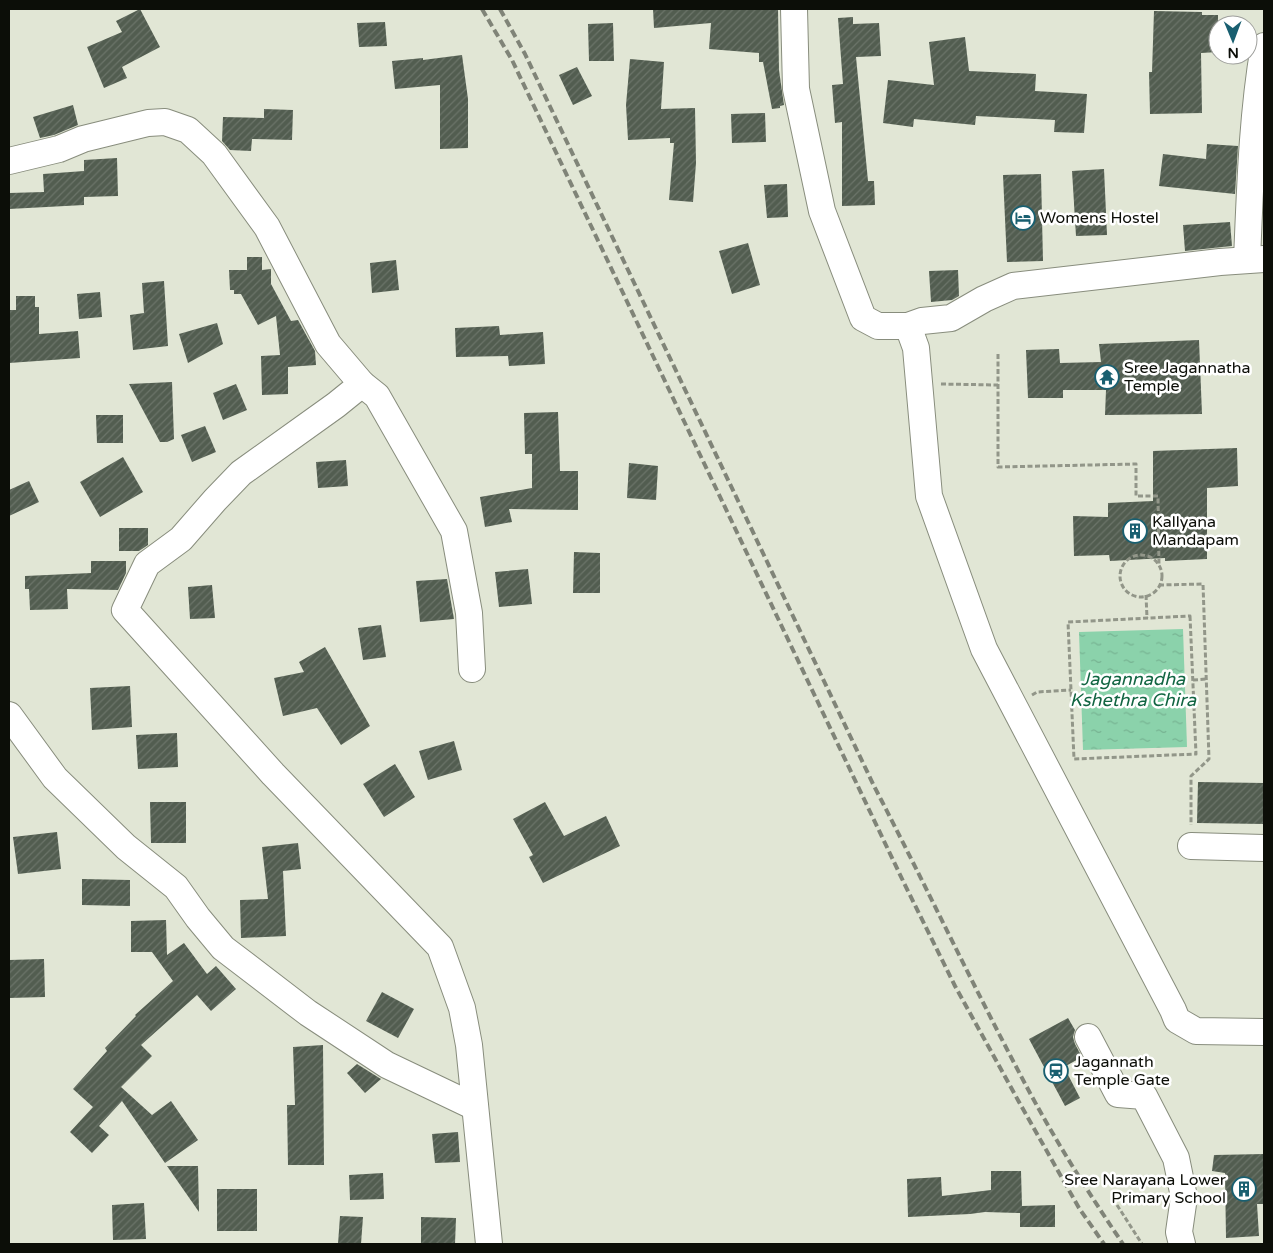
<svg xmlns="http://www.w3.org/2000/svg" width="1273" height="1253" font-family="'Varela Round',sans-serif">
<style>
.water{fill:url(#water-ripples)}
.building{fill:url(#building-hatch)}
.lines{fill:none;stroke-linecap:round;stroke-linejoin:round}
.minor-casing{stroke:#888d7d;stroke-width:28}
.path{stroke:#929689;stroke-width:3;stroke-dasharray:5 2.5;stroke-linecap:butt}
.minor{stroke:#fff;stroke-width:26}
.rail{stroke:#808478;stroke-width:4;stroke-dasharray:8 4;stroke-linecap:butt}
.labels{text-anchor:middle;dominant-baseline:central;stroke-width:5;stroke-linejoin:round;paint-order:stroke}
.poi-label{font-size:16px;fill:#0c0e08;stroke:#fff;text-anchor:start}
.water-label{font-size:18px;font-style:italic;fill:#116542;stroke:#fff}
</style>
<defs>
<pattern id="water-ripples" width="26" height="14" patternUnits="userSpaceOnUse" patternTransform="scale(1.25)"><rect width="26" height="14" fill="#8bd2ab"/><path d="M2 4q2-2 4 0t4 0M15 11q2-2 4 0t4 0" fill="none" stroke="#77b392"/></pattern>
<pattern id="building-hatch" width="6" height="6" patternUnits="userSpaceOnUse" patternTransform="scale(1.25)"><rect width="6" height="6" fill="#525d50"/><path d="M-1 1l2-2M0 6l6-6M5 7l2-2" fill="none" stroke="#6b7469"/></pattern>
</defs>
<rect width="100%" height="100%" fill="#e1e6d5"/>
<path class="water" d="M1183,629L1187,747L1083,750L1079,632Z"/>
<g class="building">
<path d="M140,9L160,47L122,67L127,78L104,88L87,47L122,32L116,21Z"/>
<path d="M653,9H778L779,70L784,105L780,106V108L772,109L763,62H759V53L709,49L711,23L654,28Z"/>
<path d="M1154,11L1202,12V15H1218V52L1201,53L1202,113L1150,114L1149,72H1152Z"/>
<path d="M853,17V24L879,23L881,56L856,57L868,181H874L875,205L842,206V122L835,123L832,85L843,84L838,18Z"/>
<path d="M385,22L387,46L359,47L357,23Z"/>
<path d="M613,23L614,61H589L588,24Z"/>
<path d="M965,37L969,71L1036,74L1035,91L1087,94L1084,133L1054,132L1055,120L976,116L975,125L914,119L913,127L883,123L888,80L934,85L929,42Z"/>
<path d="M462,55L468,99V148L440,149V85L395,89L392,61L423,58V60Z"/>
<path d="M630,59L664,62L661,109L695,108L696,163L693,202L669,200L674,143H670V138L628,140L626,105Z"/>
<path d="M577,67L592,96L573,105L559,75Z"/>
<path d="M73,105L78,125L54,135L40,138L33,117Z"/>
<path d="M264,109L293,110L292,140L252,139L251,151L230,150L222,141L223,117L264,118Z"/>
<path d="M765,113L766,142L732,143L731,114Z"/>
<path d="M1207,144L1238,146L1235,194L1159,186L1163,154L1206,159Z"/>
<path d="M117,158L118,196L84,197V205L9,209V193L44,192L43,174L84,171V160Z"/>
<path d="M1104,169L1107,235L1076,236L1072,171Z"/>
<path d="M1041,174L1043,261L1007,262L1003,175Z"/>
<path d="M787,184L788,217L767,218L764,185Z"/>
<path d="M1230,222L1232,246L1185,251L1183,225Z"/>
<path d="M748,243L760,285L732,294L719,251Z"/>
<path d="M247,257H262V270L271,269V284L291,321L298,320L315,351L316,365L288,367V394L262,395L261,356L280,355L276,316L258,325L241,294H234V290H230L229,270H247Z"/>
<path d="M396,260L399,290L372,293L370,263Z"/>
<path d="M958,270L959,296L952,300L931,302L929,271Z"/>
<path d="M164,281L168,346L133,350L130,315L144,313L142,283Z"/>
<path d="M100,292L102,317L79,319L77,294Z"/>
<path d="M16,296H35V307H39V334L78,331L80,358L9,363V310H16Z"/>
<path d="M217,323L223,344L188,363L179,334Z"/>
<path d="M499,326L500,335L543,332L545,364L509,366L508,356L456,357L455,328Z"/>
<path d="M1199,340L1202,414L1105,415L1106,390H1063V398H1028L1026,350L1059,349L1060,363L1101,362L1099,344Z"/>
<path d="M172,382L174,439L167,442H160L129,384Z"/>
<path d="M236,384L247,410L223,420L213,393Z"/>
<path d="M558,412L560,471H578V510L509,509L512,522L485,527L480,497L532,488V454H525L524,413Z"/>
<path d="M96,415H123V443H97Z"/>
<path d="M205,426L216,452L192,462L181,435Z"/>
<path d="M1237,448L1238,486L1207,488V559L1165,561V558L1110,561L1109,555L1074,556L1073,516L1108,517V503L1153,501V451Z"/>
<path d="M123,457L143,492L100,517L80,482Z"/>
<path d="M346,460L348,486L318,488L316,462Z"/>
<path d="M629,463L658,466L656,500L627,498Z"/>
<path d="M29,481L39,502L9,516V490Z"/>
<path d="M119,528H148V545L139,551H119Z"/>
<path d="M574,552L600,553V593H573Z"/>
<path d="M91,561H126V573L118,590L67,589L68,609L30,610L29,589H25V576L91,573Z"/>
<path d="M528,569L532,604L499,607L495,572Z"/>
<path d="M447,579L454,619L420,622L416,581Z"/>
<path d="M212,585L215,618L190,619L188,587Z"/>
<path d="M381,625L386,657L363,660L358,628Z"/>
<path d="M325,647L370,726L341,745L317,708L283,716L274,678L304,672L299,662Z"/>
<path d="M130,686L132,727L92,730L90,688Z"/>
<path d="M177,733L178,767L138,769L136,735Z"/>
<path d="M454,741L462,770L428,780L419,751Z"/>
<path d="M395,764L415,797L384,817L363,784Z"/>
<path d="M1198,782L1264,783V824L1197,823Z"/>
<path d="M150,802H186V843H151Z"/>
<path d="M545,802L564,836L606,816L620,846L543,883L529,857L533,855L513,819Z"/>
<path d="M57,832L61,869L18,874L13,837Z"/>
<path d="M298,843L301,869L283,871L286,936L241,938L240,900L268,899L262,847Z"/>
<path d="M82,879L130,880V906L82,905Z"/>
<path d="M166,920L167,955L184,943L207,974L216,966L236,989L211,1011L197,995L141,1045L152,1056L121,1087L152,1115L171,1101L198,1140L165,1163L122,1101L99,1126L109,1135L92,1153L70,1132L93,1107L73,1089L107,1051L105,1048L136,1016L135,1015L173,981L152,952H131V921Z"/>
<path d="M44,959L45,997L9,998V960Z"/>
<path d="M382,992L414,1009L398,1038L366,1021Z"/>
<path d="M1068,1018L1075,1030L1073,1037L1075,1044L1082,1057L1064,1067L1080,1098L1065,1106L1029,1039Z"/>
<path d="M323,1045L324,1165H288L287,1105H295L293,1047Z"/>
<path d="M357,1064L381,1079L365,1093L347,1073Z"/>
<path d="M458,1132L460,1162L435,1163L432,1134Z"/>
<path d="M1264,1154V1204H1257L1259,1236L1226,1238L1225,1173L1212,1171L1214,1155Z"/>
<path d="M167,1166H198L199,1212Z"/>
<path d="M991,1171H1021L1022,1206L1055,1205V1227H1020V1213L985,1212L970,1214L908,1217L907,1179L941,1177L942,1196L991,1190Z"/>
<path d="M383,1173L384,1199L350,1200L349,1175Z"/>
<rect x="217" y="1189" width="40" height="42"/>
<path d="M144,1203L146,1239L113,1240L112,1205Z"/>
<path d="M340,1216L363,1217L361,1244H338Z"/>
<path d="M421,1217L456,1218L455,1244H421Z"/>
</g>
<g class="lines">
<g class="minor-casing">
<g id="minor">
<path d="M794,9L796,89L822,211L863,318L878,326H908L916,348L929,496L984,649L1173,1010L1177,1020L1196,1031L1264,1032"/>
<path d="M9,161L59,149L83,139L148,123L165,122L188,130L214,154L267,227L328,344L362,384L336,405L241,473L215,500L181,539L147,564L125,610L273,774L440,947L462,1008L469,1045L489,1244"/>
<path d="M1247,260C1250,189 1252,116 1264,46"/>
<path d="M908,326L922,321L951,318L984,299L1013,286L1220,262L1264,259"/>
<path d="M362,384L377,396L454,531L469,613L472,669"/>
<path d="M9,715L55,778L126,847L176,887L198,918L223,948L308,1013L387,1065L475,1107"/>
<path d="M1191,846L1264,848"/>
<path d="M1088,1037L1118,1094L1144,1096L1176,1158L1184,1197L1179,1232L1182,1244"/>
</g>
</g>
<g class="path">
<path d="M998,354V467L1136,464V496H1158L1159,566"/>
<path d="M941,384L998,385"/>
<circle cx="1141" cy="576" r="21"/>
<path d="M1159,585L1203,584L1209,759L1191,776V825"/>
<path d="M1146,595L1147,618"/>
<path d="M1190,616L1196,754L1074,759L1068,622Z"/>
<path d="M1193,680L1207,679"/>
<path d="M1032,695L1037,692L1071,690"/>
<path d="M1117,1205L1142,1244"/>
</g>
<use href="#minor" class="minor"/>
<g class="rail">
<path d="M482,9L512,60L904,883L955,986L1019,1102L1079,1208L1104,1244"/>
<path d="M500,9L525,54L874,786C927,888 976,992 1030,1093C1058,1145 1090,1195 1123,1244"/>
</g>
</g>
<defs>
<g id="hotel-ring" transform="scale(1.25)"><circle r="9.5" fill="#fff" stroke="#195f70" stroke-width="1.5"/><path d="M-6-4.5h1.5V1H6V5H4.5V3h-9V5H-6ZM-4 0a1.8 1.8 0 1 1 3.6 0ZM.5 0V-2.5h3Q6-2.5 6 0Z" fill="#195f70"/></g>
<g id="temple-ring" transform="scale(1.25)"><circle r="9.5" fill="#fff" stroke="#195f70" stroke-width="1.5"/><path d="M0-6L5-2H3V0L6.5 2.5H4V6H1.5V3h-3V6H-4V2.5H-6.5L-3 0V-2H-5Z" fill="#195f70"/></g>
<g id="building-ring" transform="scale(1.25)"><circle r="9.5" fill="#fff" stroke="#195f70" stroke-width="1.5"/><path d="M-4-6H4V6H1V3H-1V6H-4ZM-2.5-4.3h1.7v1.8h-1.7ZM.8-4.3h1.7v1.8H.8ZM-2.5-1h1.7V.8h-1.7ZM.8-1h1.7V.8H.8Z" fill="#195f70"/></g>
<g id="station-ring" transform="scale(1.25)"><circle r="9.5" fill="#fff" stroke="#195f70" stroke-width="1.5"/><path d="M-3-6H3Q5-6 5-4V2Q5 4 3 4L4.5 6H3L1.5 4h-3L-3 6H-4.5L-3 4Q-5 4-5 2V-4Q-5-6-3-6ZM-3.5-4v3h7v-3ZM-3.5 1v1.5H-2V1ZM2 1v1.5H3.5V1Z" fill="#195f70"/></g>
</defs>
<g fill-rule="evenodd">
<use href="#hotel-ring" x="1023" y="218"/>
<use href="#temple-ring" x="1107" y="377"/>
<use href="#building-ring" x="1135" y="531"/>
<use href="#station-ring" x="1056" y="1071"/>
<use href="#building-ring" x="1244" y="1189"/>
</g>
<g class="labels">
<g class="poi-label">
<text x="1040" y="218">Womens Hostel</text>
<text x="1124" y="368">Sree Jagannatha<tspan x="1124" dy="18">Temple</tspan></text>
<text x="1152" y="522">Kallyana<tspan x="1152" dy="18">Mandapam</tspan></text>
<text x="1074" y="1062">Jagannath<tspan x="1074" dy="18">Temple Gate</tspan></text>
<text x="1226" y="1180" text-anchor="end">Sree Narayana Lower<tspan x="1226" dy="18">Primary School</tspan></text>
</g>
<g class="water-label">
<text x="1133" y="679">Jagannadha<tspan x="1133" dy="21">Kshethra Chira</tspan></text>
</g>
</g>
<rect width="1273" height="1253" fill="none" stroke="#0c0e08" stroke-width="20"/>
<g transform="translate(1233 40) rotate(179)"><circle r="24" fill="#ffffff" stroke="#9e9f9c"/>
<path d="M0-4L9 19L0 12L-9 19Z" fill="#195f70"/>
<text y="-8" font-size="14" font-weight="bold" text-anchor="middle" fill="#0c0e08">N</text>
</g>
</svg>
